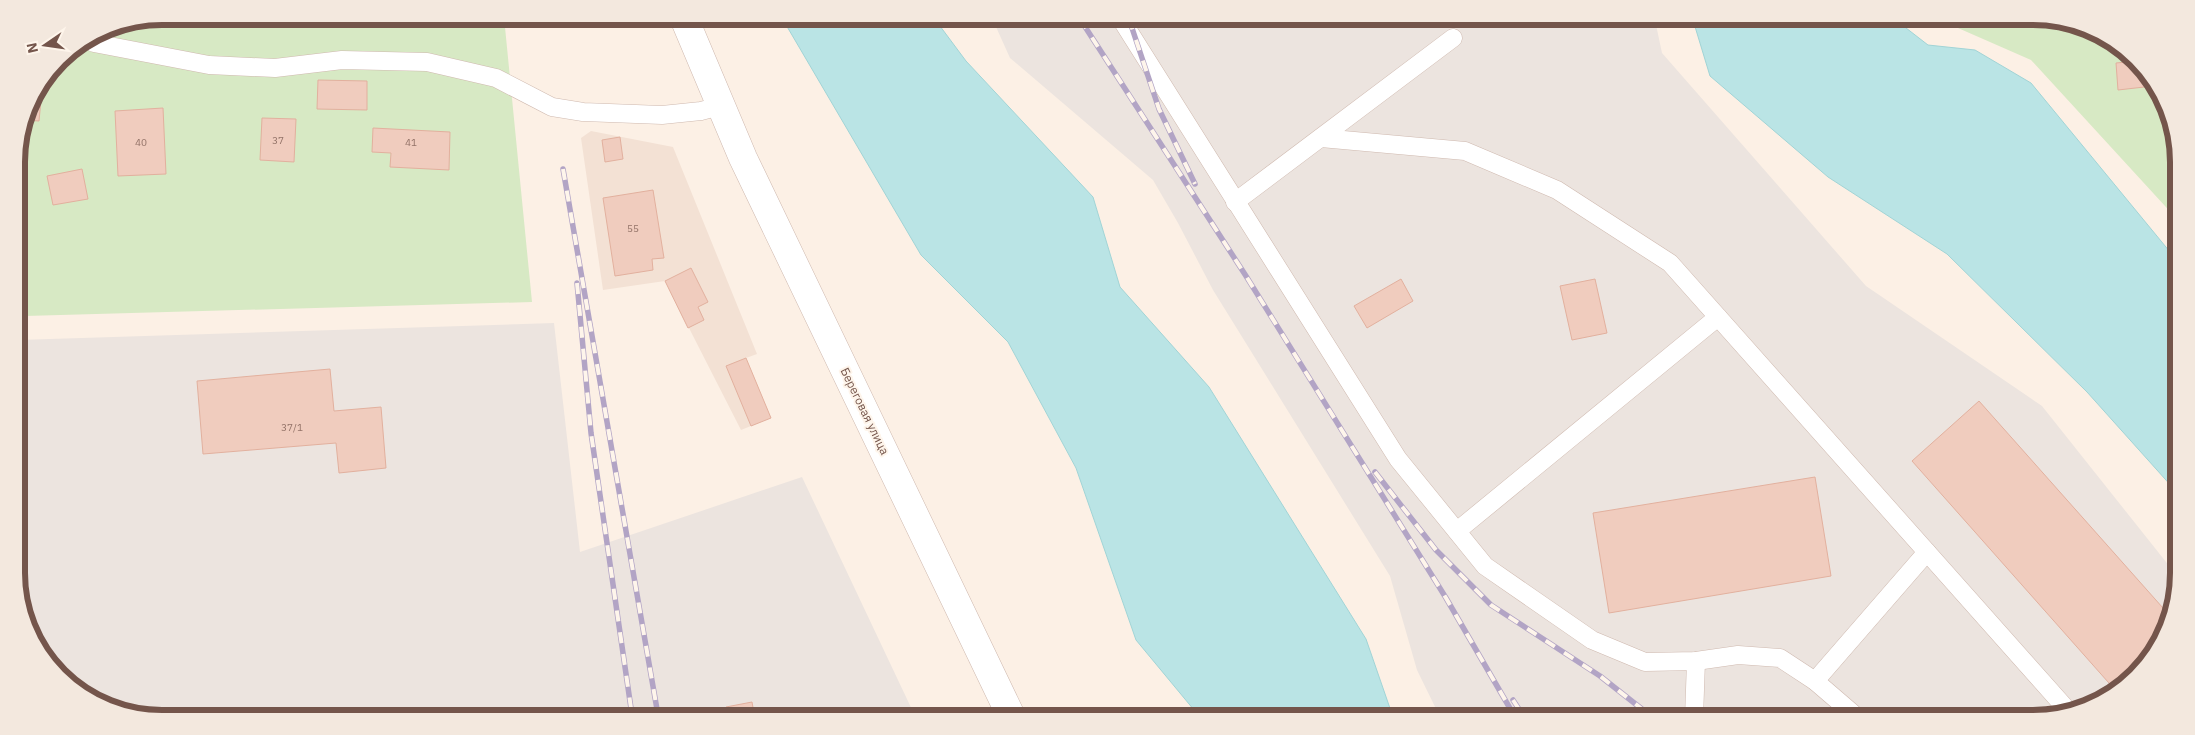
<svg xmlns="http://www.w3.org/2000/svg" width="2195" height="735" font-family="'IBM Plex Sans',sans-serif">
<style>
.residential{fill:#f3e1d4}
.industrial{fill:#ece4df}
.green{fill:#d7e9c4}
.water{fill:#bae4e5;stroke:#a1d4d6}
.building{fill:#f0ccbe;stroke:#e2b09e}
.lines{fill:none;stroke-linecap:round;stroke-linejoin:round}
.service-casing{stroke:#cfb9af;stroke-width:19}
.tertiary-casing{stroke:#cfb9af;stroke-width:29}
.service{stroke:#fff;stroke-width:18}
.tertiary{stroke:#fff;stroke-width:28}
.rail-casing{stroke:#b2a4c5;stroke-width:5.5}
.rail{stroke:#fef5eb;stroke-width:4;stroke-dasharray:11;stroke-linecap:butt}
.labels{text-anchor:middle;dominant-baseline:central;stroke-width:4;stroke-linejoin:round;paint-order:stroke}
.number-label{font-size:10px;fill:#937368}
.street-label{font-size:12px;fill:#74554b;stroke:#fef5eb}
.rim{fill:none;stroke:#74554b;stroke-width:6}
</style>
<rect width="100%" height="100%" fill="#fcf0e5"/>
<path class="residential" d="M591,131L673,147L757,354L746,358L771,418L741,430L665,281L603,290L581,138Z"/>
<g class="industrial">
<path d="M992,18L1655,20L1662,53L1866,286L2042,406L2174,572V611L2154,654L2122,688L2080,711L2042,718L1440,717L1417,670L1390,576L1213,290L1178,223L1153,180L1010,58Z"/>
<path d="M554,323L580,552L802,477L915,716L124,714L53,669L19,601L18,340Z"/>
</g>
<g class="green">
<path d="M162,16L504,17L532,302L25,316L28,230L17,226V153L31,98L59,59L106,27Z"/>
<path d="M1942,21H2071L2142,66L2176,134V218L2031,60Z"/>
</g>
<g class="water">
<path d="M782,18H934L966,61L1093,197L1120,287L1209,387L1366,639L1393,717L1199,716L1136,640L1076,468L1008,342L921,255Z"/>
<path d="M1693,20L1897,21L1928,45L1975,50L2031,83L2175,258L2174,489L2087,392L1947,254L1828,177L1710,76Z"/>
</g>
<g class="building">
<path d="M2136,61L2142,66L2153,86L2118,90L2116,63Z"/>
<path d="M318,80L367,81V110L317,109Z"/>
<path d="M37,90H42L39,121L25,120L31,98Z"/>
<path d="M163,108L166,174L118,176L115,111Z"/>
<path d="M262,118L296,119L294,162L260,160Z"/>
<path d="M373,128L450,132L449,170L390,167L391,153L372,152Z"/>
<path d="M620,137L623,159L605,162L602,140Z"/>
<path d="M82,169L88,199L53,205L47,176Z"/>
<path d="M653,190L664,258L652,259L653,270L615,276L603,198Z"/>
<path d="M691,268L708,302L698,307L704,320L688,328L665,281Z"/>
<path d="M1401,279L1413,301L1367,328L1354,306Z"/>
<path d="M1595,279L1607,333L1572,340L1560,286Z"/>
<path d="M746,358L771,418L751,426L726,366Z"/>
<path d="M330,369L334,411L381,407L386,468L339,473L336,443L203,454L197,381Z"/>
<path d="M1979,401L2171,617L2154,654L2122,688L2116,691L1912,461Z"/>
<path d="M1815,477L1831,576L1609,613L1593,513Z"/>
<path d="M752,702L754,713L775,710L776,715H727L726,707Z"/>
</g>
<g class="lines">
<g class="service-casing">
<g id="service">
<path d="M1121,19L1398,459L1485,566L1592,640L1645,662L1696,661L1738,655L1780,658L1815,681L1858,718"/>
<path d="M94,35V43L209,65L275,68L342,60L427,62L496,78L552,107L583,112L662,115L701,111L720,106"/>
<path d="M1321,138L1465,151L1557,190L1670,263L2070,713"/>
<path d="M1235,202L1453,38"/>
<path d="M1457,531L1718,317"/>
<path d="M1815,681L1927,552"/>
<path d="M1694,718L1696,661"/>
</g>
</g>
<g class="tertiary-casing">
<path id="tertiary" d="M684,18L743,158L1011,716"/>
</g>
<use href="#service" class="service"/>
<use href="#tertiary" class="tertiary"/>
<g class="rail-casing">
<g id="rail">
<path d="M1080,19L1246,276L1446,598L1515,717"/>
<path d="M1129,19L1159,109L1195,184"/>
<path d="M563,169L658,715"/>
<path d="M577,283L591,433L632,715"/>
<path d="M1375,472L1436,550L1491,605L1600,676L1652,717"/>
<path d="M1513,700L1524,717"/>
</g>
</g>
<use href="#rail" class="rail"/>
</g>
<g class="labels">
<g class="number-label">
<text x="278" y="140">37</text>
<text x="141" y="142">40</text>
<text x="411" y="142">41</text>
<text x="633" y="228">55</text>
<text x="292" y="427">37/1</text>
</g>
<g class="street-label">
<text transform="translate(865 411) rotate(64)">Береговая улица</text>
</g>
</g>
<path d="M0 0H2195V735H0ZM162 25H2033A137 137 0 0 1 2170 162V573A137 137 0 0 1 2033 710H162A137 137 0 0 1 25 573V162A137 137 0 0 1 162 25Z" fill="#f3e8de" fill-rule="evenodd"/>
<path class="rim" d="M162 25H2033A137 137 0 0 1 2170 162V573A137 137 0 0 1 2033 710H162A137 137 0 0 1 25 573V162A137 137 0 0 1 162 25Z"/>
<g transform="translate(45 45) rotate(257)" stroke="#fef5eb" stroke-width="4" paint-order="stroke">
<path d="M0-4L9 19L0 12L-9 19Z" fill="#74554b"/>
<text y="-8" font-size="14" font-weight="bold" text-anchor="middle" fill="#74554b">N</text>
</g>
</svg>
